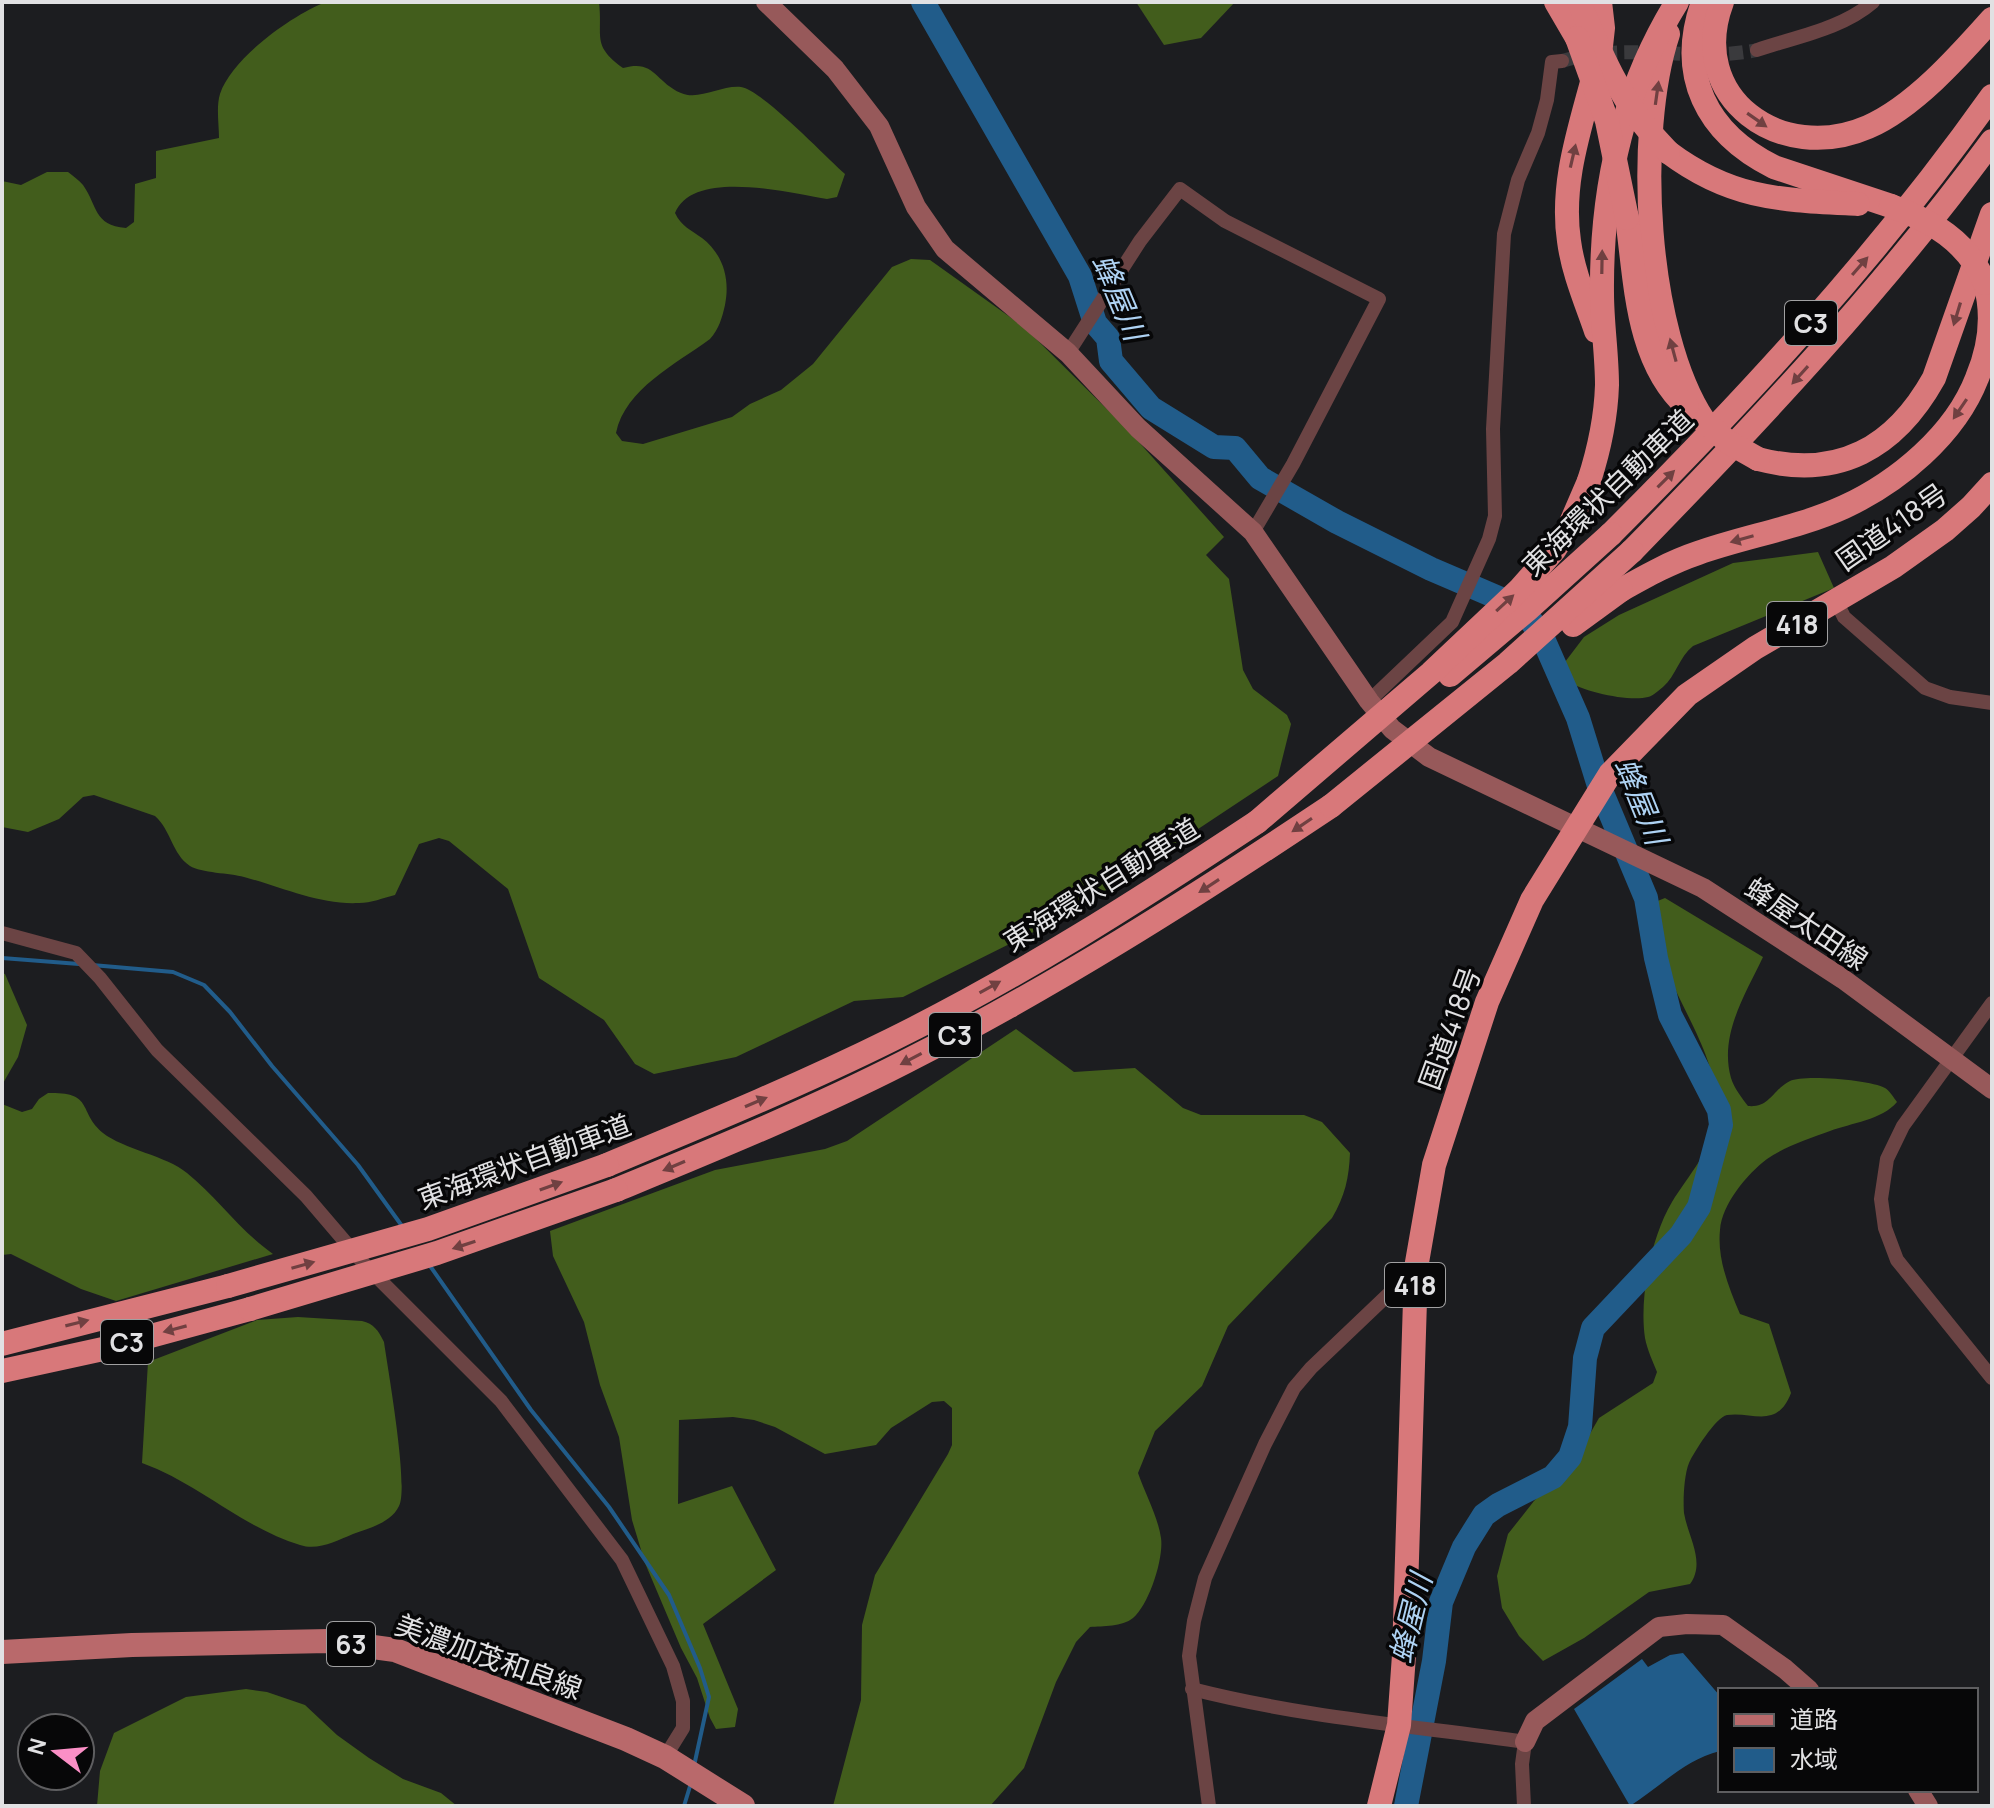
<svg xmlns="http://www.w3.org/2000/svg" width="1994" height="1808" font-family="Manrope,'Noto Sans JP',sans-serif">
<style>
.forest{fill:#425d1c}
.water{fill:#215c8a}
.lines{fill:none;stroke-linecap:round;stroke-linejoin:round}
.stream{stroke:#215c8a;stroke-width:4}
.river{stroke:#215c8a;stroke-width:24}
.street-tunnel{stroke:#3a3a3d;stroke-width:14;stroke-dasharray:14 7;stroke-linecap:butt}
.street{stroke:#6b4444;stroke-width:14}
.secondary{stroke:#97595a;stroke-width:20}
.primary{stroke:#b9696b;stroke-width:24}
.highway{stroke:#d8787a;stroke-width:24}
.highway-bridge{stroke:#d8787a;stroke-width:24}
.oneway{fill:#704041}
.labels{text-anchor:middle;dominant-baseline:central;stroke-width:7;stroke-linejoin:round;paint-order:stroke}
.shield{fill:#070708;stroke:#a0a0a1;stroke-width:2}
.shield-label{font-size:26px;font-weight:bold;fill:#e1e1e3}
.street-label{font-size:28px;fill:#e1e1e3;stroke:#070708}
.water-label{font-size:30px;font-style:italic;fill:#aed2f3;stroke:#070708}
</style>
<rect width="100%" height="100%" fill="#1c1d20"/>
<g class="forest">
<path d="M326,2H599C603,37 591,45 623,68C655,59 654,81 681,93C699,101 721,85 741,87C762,90 826,157 845,174L837,197L827,199C790,193 693,168 675,213C681,226 691,230 702,238C724,255 730,280 725,305C722,318 719,329 710,339C676,364 625,389 616,433L622,441L643,444L732,417L750,404L781,390L813,364L892,267L911,259L930,260L1024,327L1128,430L1224,537L1206,555L1229,579L1243,670L1253,689L1287,715L1291,724L1278,776L1070,914L903,997L854,1001L736,1057L654,1074L635,1064L604,1020L539,978L508,889L449,841L439,838L419,844L395,895C383,898 371,903 359,903C319,905 282,887 244,877C230,873 201,873 190,866C172,854 171,830 155,816L94,795L83,797L59,819L28,832L2,827V181L21,185L47,172H68C73,176 79,180 83,185C98,206 93,225 126,228L134,222L135,184L156,178V151L219,138C219,124 216,107 220,94C232,58 292,15 326,2Z"/>
<path d="M1136,2H1235L1201,38L1164,45Z"/>
<path d="M1818,552L1834,588L1693,646C1679,657 1676,676 1663,687C1659,690 1653,696 1648,697C1630,702 1583,692 1568,681L1565,662L1584,637L1619,615L1733,563Z"/>
<path d="M1665,898L1763,957C1745,995 1719,1035 1731,1078C1734,1088 1742,1098 1748,1106C1770,1108 1772,1090 1790,1081C1803,1074 1872,1080 1885,1088C1889,1090 1894,1098 1897,1102C1882,1120 1851,1123 1830,1131C1810,1138 1784,1147 1767,1159C1747,1174 1722,1204 1720,1230C1717,1259 1729,1288 1740,1314L1769,1324L1791,1393C1777,1430 1752,1411 1727,1415C1716,1417 1694,1452 1689,1463C1684,1475 1683,1500 1684,1513C1688,1537 1706,1562 1690,1584L1649,1592L1584,1638L1543,1661L1519,1636L1502,1608L1497,1576L1508,1534L1534,1501L1576,1458L1599,1418L1653,1383L1657,1372C1653,1362 1647,1349 1645,1338C1639,1298 1651,1237 1672,1202C1688,1176 1713,1149 1716,1117C1721,1064 1684,1015 1666,968C1659,948 1659,923 1655,902Z"/>
<path d="M2,973L5,974L27,1025L18,1057L2,1085Z"/>
<path d="M1016,1029L1074,1072L1135,1068L1183,1108L1201,1115H1304L1322,1122L1350,1153C1349,1178 1345,1196 1332,1218L1228,1326L1202,1386L1155,1431L1138,1473C1145,1493 1158,1517 1161,1538C1164,1558 1149,1605 1133,1618C1122,1627 1103,1626 1090,1627L1076,1642L1056,1682L1024,1768L990,1806H833L861,1700L862,1625L875,1575L948,1454L952,1445V1408L944,1401L932,1402L891,1428L876,1445L825,1454L775,1427L754,1420L733,1417L679,1420L678,1504L732,1486L776,1570L703,1624L738,1709L735,1727L716,1729L710,1718L697,1678L681,1648L645,1563L632,1520L619,1437L600,1385L584,1322L553,1256L550,1231L715,1170L825,1149L847,1141Z"/>
<path d="M48,1093C95,1092 77,1111 103,1133C123,1149 167,1156 187,1173C218,1198 240,1231 273,1254L116,1301L81,1289L11,1254L2,1255V1104L22,1112L32,1109L39,1099Z"/>
<path d="M298,1317L362,1321C374,1324 378,1330 384,1342C388,1370 409,1487 399,1506C391,1523 369,1528 353,1534C336,1541 318,1551 300,1545C243,1528 198,1483 142,1463L148,1362L257,1320Z"/>
<path d="M246,1689L267,1692L305,1705L337,1735L369,1758L403,1779L441,1793L457,1806H97L100,1771L114,1733L186,1697Z"/>
</g>
<path class="water" d="M1683,1653L1720,1696V1751C1684,1760 1660,1787 1630,1806L1574,1709L1642,1659L1648,1667L1670,1655Z"/>
<g class="lines">
<g class="stream">
<path d="M2,958L79,964"/>
<path d="M92,965L173,972L204,985L230,1012L272,1066L358,1165L402,1226"/>
<path d="M428,1263L531,1410L609,1507L669,1595L700,1668L709,1697L694,1766"/>
<path d="M684,1806L691,1783"/>
</g>
<path class="river" d="M923,2L1080,276L1095,323L1108,338L1111,361L1151,408L1214,447L1235,448L1260,478L1337,522L1431,569L1508,602L1528,617L1541,634L1578,718L1599,786L1646,898L1656,958L1670,1015L1719,1110L1721,1125L1699,1207L1681,1235L1593,1328L1585,1358L1580,1427L1570,1457L1553,1477L1498,1505L1484,1515L1464,1547L1441,1602L1434,1661L1406,1806"/>
<path class="street-tunnel" d="M1562,61C1629,41 1693,63 1757,50"/>
<g class="street">
<path d="M1757,50C1795,37 1842,29 1873,2"/>
<path d="M1068,353L1140,241L1180,189L1225,221L1379,299L1293,464L1253,532"/>
<path d="M1836,601L1844,617L1925,688L1950,697L1992,703"/>
<path d="M1369,701L1452,622L1489,539L1495,516L1493,429L1504,234L1518,180L1538,133L1547,100L1552,62L1562,61"/>
<path d="M2,933L76,953L100,978L157,1050L306,1196L365,1265L501,1401L622,1560L673,1666L683,1701V1728L665,1757"/>
<path d="M1992,1003L1903,1126L1887,1159L1881,1199L1885,1228L1897,1260L1992,1378"/>
<path d="M1192,1689C1301,1717 1414,1726 1525,1742L1522,1764L1524,1806"/>
<path d="M1209,1806L1189,1656L1194,1621L1205,1578L1265,1444L1294,1388L1311,1368L1416,1268"/>
</g>
<g class="secondary">
<path d="M766,2L835,69L879,126L916,207L945,249L1068,353L1138,428L1253,532L1369,701L1392,729L1429,757L1703,888L1843,979L1992,1089"/>
<path d="M1525,1742L1535,1721L1659,1627L1687,1624L1723,1625L1785,1669L1809,1690"/>
<path d="M1918,1790L1928,1806"/>
</g>
<path class="primary" d="M2,1652L132,1645L329,1641L395,1650L626,1739L665,1757L743,1806"/>
<g class="highway">
<path d="M1556,2L1577,38"/>
<path d="M1703,2C1677,75 1706,133 1774,167L1891,206"/>
<path d="M1722,2C1686,98 1781,165 1868,127C1914,107 1959,56 1992,19"/>
<path d="M1668,34C1635,134 1645,332 1704,421"/>
<path d="M1668,152C1732,200 1782,200 1858,204"/>
<path d="M1627,218C1636,282 1636,361 1687,407"/>
<path d="M1596,331C1586,302 1573,272 1569,241C1559,174 1587,111 1601,46L1603,28L1600,2"/>
<path d="M1758,459C1838,480 1895,448 1934,378L1992,214"/>
<path d="M1589,481C1599,450 1606,417 1607,385C1607,354 1602,324 1602,293C1601,189 1622,91 1677,2"/>
<path d="M1611,534C1748,397 1880,254 1992,96"/>
<path d="M1632,551C1759,421 1884,288 1992,141"/>
<path d="M1621,590C1646,576 1671,562 1698,553C1746,536 1798,528 1844,507C1898,482 1955,435 1977,378C1990,347 1994,315 1985,283"/>
<path d="M607,1165C703,1125 798,1086 891,1040C1019,977 1139,900 1257,822"/>
<path d="M616,1190C713,1150 811,1110 905,1062C1053,987 1193,898 1331,806"/>
<path d="M2,1344L228,1286"/>
<path d="M2,1371L103,1349L250,1309"/>
<path d="M1379,1806L1399,1725L1404,1655L1416,1268L1434,1165L1487,1002L1532,900L1610,774L1687,695L1755,648L1893,567L1945,530L1971,507L1992,484"/>
</g>
<g class="highway-bridge">
<path d="M1579,2C1603,60 1623,107 1668,152"/>
<path d="M1577,38L1607,121L1627,218"/>
<path d="M1891,206C1932,221 1967,241 1985,283"/>
<path d="M1704,421L1728,442L1758,459"/>
<path d="M1573,625L1621,590"/>
<path d="M1450,675L1527,610L1611,534"/>
<path d="M1331,806L1508,663L1632,551"/>
<path d="M1257,822L1431,673L1520,589L1555,549L1570,525L1589,481"/>
<path d="M228,1286L428,1229L607,1165"/>
<path d="M250,1309L437,1253L616,1190"/>
</g>
</g>
<defs><path id="oneway-solid" d="M-6-.8H1V-3.2L6.5 0L1 3.2V.8H-6Z" transform="scale(2)"/></defs>
<g class="oneway">
<use href="#oneway-solid" transform="translate(1657 93) rotate(-82)"/>
<use href="#oneway-solid" transform="translate(1757 120) rotate(35)"/>
<use href="#oneway-solid" transform="translate(1573 156) rotate(-77)"/>
<use href="#oneway-solid" transform="translate(1602 262) rotate(-89)"/>
<use href="#oneway-solid" transform="translate(1860 266) rotate(-49)"/>
<use href="#oneway-solid" transform="translate(1957 314) rotate(107)"/>
<use href="#oneway-solid" transform="translate(1673 350) rotate(-105)"/>
<use href="#oneway-solid" transform="translate(1800 375) rotate(132)"/>
<use href="#oneway-solid" transform="translate(1960 409) rotate(124)"/>
<use href="#oneway-solid" transform="translate(1666 479) rotate(-45)"/>
<use href="#oneway-solid" transform="translate(1742 539) rotate(164)"/>
<use href="#oneway-solid" transform="translate(1505 603) rotate(-43)"/>
<use href="#oneway-solid" transform="translate(1302 825) rotate(146)"/>
<use href="#oneway-solid" transform="translate(1209 886) rotate(147)"/>
<use href="#oneway-solid" transform="translate(990 987) rotate(-29)"/>
<use href="#oneway-solid" transform="translate(911 1059) rotate(152)"/>
<use href="#oneway-solid" transform="translate(756 1102) rotate(-23)"/>
<use href="#oneway-solid" transform="translate(674 1166) rotate(157)"/>
<use href="#oneway-solid" transform="translate(551 1186) rotate(-20)"/>
<use href="#oneway-solid" transform="translate(464 1245) rotate(162)"/>
<use href="#oneway-solid" transform="translate(303 1265) rotate(-16)"/>
<use href="#oneway-solid" transform="translate(77 1323) rotate(-14)"/>
<use href="#oneway-solid" transform="translate(175 1329) rotate(165)"/>
</g>
<g class="labels">
<g class="shield">
<rect x="1785" y="301" width="52" height="44" rx="6"/>
<rect x="1767" y="602" width="60" height="44" rx="6"/>
<rect x="929" y="1013" width="52" height="44" rx="6"/>
<rect x="1385" y="1263" width="60" height="44" rx="6"/>
<rect x="101" y="1320" width="52" height="44" rx="6"/>
<rect x="327" y="1622" width="48" height="44" rx="6"/>
</g>
<g class="shield-label">
<text x="1811" y="323">C3</text>
<text x="1797" y="624">418</text>
<text x="955" y="1035">C3</text>
<text x="1415" y="1285">418</text>
<text x="127" y="1342">C3</text>
<text x="351" y="1644">63</text>
</g>
<g class="street-label">
<text transform="translate(1607 492) rotate(-44)">東海環状自動車道</text>
<text transform="translate(1891 526) rotate(-35)">国道418号</text>
<text transform="translate(1101 884) rotate(-32)">東海環状自動車道</text>
<text transform="translate(1807 923) rotate(34)">蜂屋太田線</text>
<text transform="translate(1449 1028) rotate(-70)">国道418号</text>
<text transform="translate(524 1161) rotate(-20)">東海環状自動車道</text>
<text transform="translate(489 1656) rotate(20)">美濃加茂和良線</text>
</g>
<g class="water-label">
<text transform="translate(1120 297) rotate(67)">蜂屋川</text>
<text transform="translate(1642 801) rotate(68)">蜂屋川</text>
<text transform="translate(1410 1618) rotate(-76)">蜂屋川</text>
</g>
</g>
<rect width="1994" height="1808" fill="none" stroke="#e1e1e3" stroke-width="8"/>
<rect x="1718" y="1688" width="260" height="104" fill="#070708" stroke="#5e5e60" stroke-width="2"/>
<rect x="1734" y="1714" width="40" height="12" fill="#b9696b" stroke="#5e5e60" stroke-width="2"/>
<text x="1790" y="1728" font-size="24" fill="#e1e1e3">道路</text>
<rect x="1734" y="1748" width="40" height="24" fill="#215c8a" stroke="#5e5e60" stroke-width="2"/>
<text x="1790" y="1768" font-size="24" fill="#e1e1e3">水域</text>
<g transform="translate(56 1752) rotate(286)"><circle r="38" fill="#070708" stroke="#5e5e60" stroke-width="2"/>
<path d="M0-6L14 30L0 20L-14 30Z" fill="#fb8fc6"/>
<text y="-12" font-size="22" font-weight="bold" text-anchor="middle" fill="#e1e1e3">N</text>
</g>
</svg>
